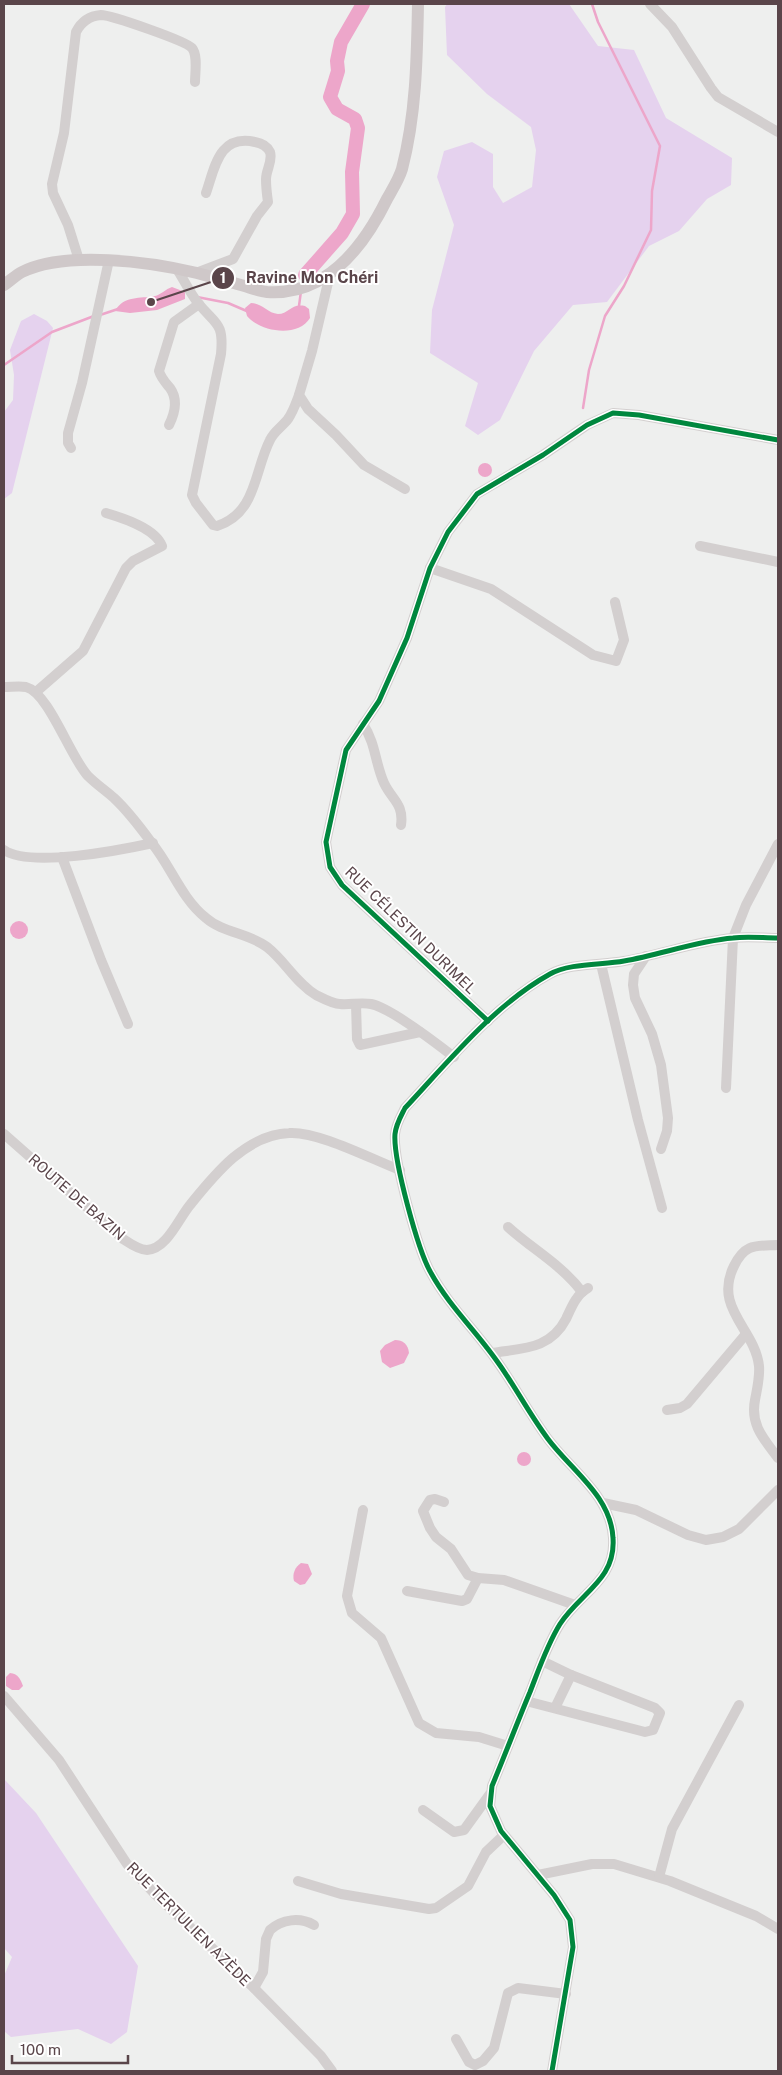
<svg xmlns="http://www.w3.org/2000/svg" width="782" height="2075" font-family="'Public Sans',sans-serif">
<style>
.green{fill:#e5d2ee}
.water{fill:#eda6ca}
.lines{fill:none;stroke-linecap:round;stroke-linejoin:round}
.stream{stroke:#eda6ca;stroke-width:2.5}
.river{stroke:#eda6ca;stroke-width:14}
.minor{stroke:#d3cfcf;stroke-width:10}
.major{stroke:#cfc8c9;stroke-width:12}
.cycleway-casing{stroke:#fff;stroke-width:8}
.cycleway{stroke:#00873e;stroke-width:5}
.labels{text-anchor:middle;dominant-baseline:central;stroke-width:4;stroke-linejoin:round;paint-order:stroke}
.street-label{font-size:15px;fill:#5a454a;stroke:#fff}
.leader{fill:none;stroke:#5a454a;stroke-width:2}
.callout-dot{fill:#5a454a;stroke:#fff;stroke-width:2}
.mark-label{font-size:15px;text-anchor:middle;font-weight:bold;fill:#fff}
.callout-label{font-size:16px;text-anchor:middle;font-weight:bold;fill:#5a454a;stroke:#fff;stroke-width:4;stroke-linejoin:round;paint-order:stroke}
</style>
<rect width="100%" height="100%" fill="#eeefee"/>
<g class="green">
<path d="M447,4H569L598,46L634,50L666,118L732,158L731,185L707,199L679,231L649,246L607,302L573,305L534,351L500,420L478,435L465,426L478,383L430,353L432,310L454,225L437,177L444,151L472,142L493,154V187L503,203L532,187L536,150L531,127L487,94L447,55L445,7Z"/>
<path d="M34,314L47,321L53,328L12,493L4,499V412L13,400L14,375L10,350L21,321Z"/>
<path d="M4,1779L36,1813L138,1966L127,2032L111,2044L78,2029L11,2037L4,2031V1976L12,1957L4,1948Z"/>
</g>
<g class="water">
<path d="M172,287L185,292V299L157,310L130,313L115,311C124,295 140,299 155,296C160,295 166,289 172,287Z"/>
<path d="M251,303C262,303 267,313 278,314C289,314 291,303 305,306L309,309L310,318C298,338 260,332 247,316L245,308Z"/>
<circle cx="485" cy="470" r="7"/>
<circle cx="19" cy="930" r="9"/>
<path d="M395,1340C403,1340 408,1344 409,1353L404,1363L390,1368L382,1362L380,1351L385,1345Z"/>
<circle cx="524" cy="1459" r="7"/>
<path d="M301,1563L308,1564L312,1574L305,1584L300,1585L294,1581C292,1574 295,1567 301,1563Z"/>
<path d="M10,1673C18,1674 20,1678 23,1686L19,1690H12L6,1686V1677Z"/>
</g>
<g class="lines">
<g class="stream">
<path d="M197,297L228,303L249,312"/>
<path d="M299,306L301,291"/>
<path d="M100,315L118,309"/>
<path d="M4,365L52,332L94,316"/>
<path d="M583,408L589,370L605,316L624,286L651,230L652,191L660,146L598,22L592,4"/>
</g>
<path class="river" d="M305,275L342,233L353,214L352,172L358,128L355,119L337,109L330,97L338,71L337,61L341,42L363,4"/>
<g class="minor">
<path d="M650,4L672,27L711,88L718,97L778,132"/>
<path d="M79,260L68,225L53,193L52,184L64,133L76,32C81,22 89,16 101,15C111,15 186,41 192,48C198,55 195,73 195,82"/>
<path d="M177,269C184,280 190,293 198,303C216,325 224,322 221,354L192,495L196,503L213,525L217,526C257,513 254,471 270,440C274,431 282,427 288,419C293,412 296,403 299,395"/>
<path d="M196,273L233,259L257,216L268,202C267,195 266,187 266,179C266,170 273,161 270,152C267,146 261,143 255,142C219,134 215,167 206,193"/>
<path d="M330,274L312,351L299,395L308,409L336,435L364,465L405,489"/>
<path d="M169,425C175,413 178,399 170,388C165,382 161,378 159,371L174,322L199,304"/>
<path d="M71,448L68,443V433L82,383L109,260"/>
<path d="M700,546L778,562"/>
<path d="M430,568L491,589L593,655L616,661L624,640L615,602"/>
<path d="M4,687C11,687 20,686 26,687C49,693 70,757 88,776C96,784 106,791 114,798C128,811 140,827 151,842C171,866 181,898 206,918C223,933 249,933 267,947C285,961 296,983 316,995C322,998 333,1004 340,1004C350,1005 361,1002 371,1004C391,1008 436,1043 454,1057"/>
<path d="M36,692L83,651L126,568L133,561L162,546C155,528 123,518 106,513"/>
<path d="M363,724C376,744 375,763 384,783C392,800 404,804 401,825"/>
<path d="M4,850C30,868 121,850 153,843"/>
<path d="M62,857L101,960L128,1024"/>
<path d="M646,956L634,974L633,985L635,998L652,1034L661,1065L668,1118L667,1131L661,1149"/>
<path d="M601,964L638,1120L662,1208"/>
<path d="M356,1004L357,1039L360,1045L420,1032"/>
<path d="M488,1021L342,885L330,867L326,842L346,750L379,701L407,638L430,568L448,532L477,494L543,455L587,425L613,413L639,415L778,440"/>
<path d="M726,1088L733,938L746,905L778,844"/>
<path d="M4,1134L123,1239C129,1243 139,1250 147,1250C167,1249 179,1218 190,1205C215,1174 246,1135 289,1133C318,1131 371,1159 400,1170"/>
<path d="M508,1227C532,1249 562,1265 582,1292"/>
<path d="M778,1245C756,1246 745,1243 734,1266C713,1308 755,1329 759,1366C760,1377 757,1389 755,1400C750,1425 764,1439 778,1458"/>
<path d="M492,1353C522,1348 550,1350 566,1319C572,1306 576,1295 588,1288"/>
<path d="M667,1410L680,1408L687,1404L746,1334"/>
<path d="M444,1502L435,1499L430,1500L423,1511L430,1528L436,1537L451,1549L468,1575L478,1578L504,1580L575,1605"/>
<path d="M603,1503L636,1510L688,1535L706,1540L723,1537L739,1529L778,1490"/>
<path d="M363,1510L347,1596L352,1613L381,1638L419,1723L436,1733L479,1737L508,1746"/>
<path d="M407,1591L462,1601L467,1599L478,1578"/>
<path d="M4,1696L59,1760L127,1864L154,1893L252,1986L321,2056L332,2071"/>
<path d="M526,1701L645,1732L653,1730L660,1713L655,1708L571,1675L542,1661"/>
<path d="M555,1708L571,1675"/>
<path d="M423,1810L454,1832L464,1830L490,1794"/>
<path d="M538,1875L592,1864H614L670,1881L756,1916L778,1929"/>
<path d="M659,1877L672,1829L739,1705"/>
<path d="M298,1881L341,1894L429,1909L436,1908L468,1886L486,1852L504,1835"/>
<path d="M254,1988L263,1972L266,1939L270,1930C282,1919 300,1917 314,1925"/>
<path d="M456,2039L469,2062L475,2065L483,2061L494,2048L508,1993L518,1988L566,1994"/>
<path d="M552,2071L573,1947L570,1920L554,1895L501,1831L490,1806L492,1786C505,1755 517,1723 530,1692C539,1669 547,1645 560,1624C580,1593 616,1580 613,1538C611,1496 571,1470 548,1439C530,1415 516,1388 499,1364C478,1333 449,1306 431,1273C418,1251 393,1159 395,1134C396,1124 401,1116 405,1108C448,1062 494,1005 550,974C569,963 603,965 624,961C660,955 696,941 733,938C747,936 763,938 778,938"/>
</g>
<path class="major" d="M4,285C10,281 16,275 22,272C66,250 151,262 197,273C212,277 227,281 241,285C249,287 258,291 267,292C326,296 363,248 387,199C392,190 399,179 402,169C416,115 417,59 418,4"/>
<g class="cycleway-casing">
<g id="cycleway">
<path d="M488,1021L342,885L330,867L326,842L346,750L379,701L407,638L430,568L448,532L477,494L543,455L587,425L613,413L639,415L778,440"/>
<path d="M552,2071L573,1947L570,1920L554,1895L501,1831L490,1806L492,1786C505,1755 517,1723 530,1692C539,1669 547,1645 560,1624C580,1593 616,1580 613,1538C611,1496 571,1470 548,1439C530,1415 516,1388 499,1364C478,1333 449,1306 431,1273C418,1251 393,1159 395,1134C396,1124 401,1116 405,1108C448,1062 494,1005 550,974C569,963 603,965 624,961C660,955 696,941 733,938C747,936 763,938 778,938"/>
</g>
</g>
<use href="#cycleway" class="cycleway"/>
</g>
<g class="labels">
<g class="street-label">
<text transform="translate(411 930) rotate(44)">RUE CÉLESTIN DURIMEL</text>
<text transform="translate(77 1197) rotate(41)">ROUTE DE BAZIN</text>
<text transform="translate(189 1924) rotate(45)">RUE TERTULIEN AZÈDE</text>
</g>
</g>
<path class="leader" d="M151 302L223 278"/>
<g class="callout-dot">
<circle cx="151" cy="302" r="5"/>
<circle cx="223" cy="278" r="12"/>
</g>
<g class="mark-label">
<text x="223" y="283">1</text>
</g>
<g class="callout-label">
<text x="312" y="283">Ravine Mon Chéri</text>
</g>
<rect width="782" height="2075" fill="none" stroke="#5a454a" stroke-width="10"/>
<path d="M12 2055v8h116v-8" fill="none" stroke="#5a454a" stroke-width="2.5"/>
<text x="20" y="2055" font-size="15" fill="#5a454a" stroke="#ffffff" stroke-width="4" paint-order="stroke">100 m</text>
</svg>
